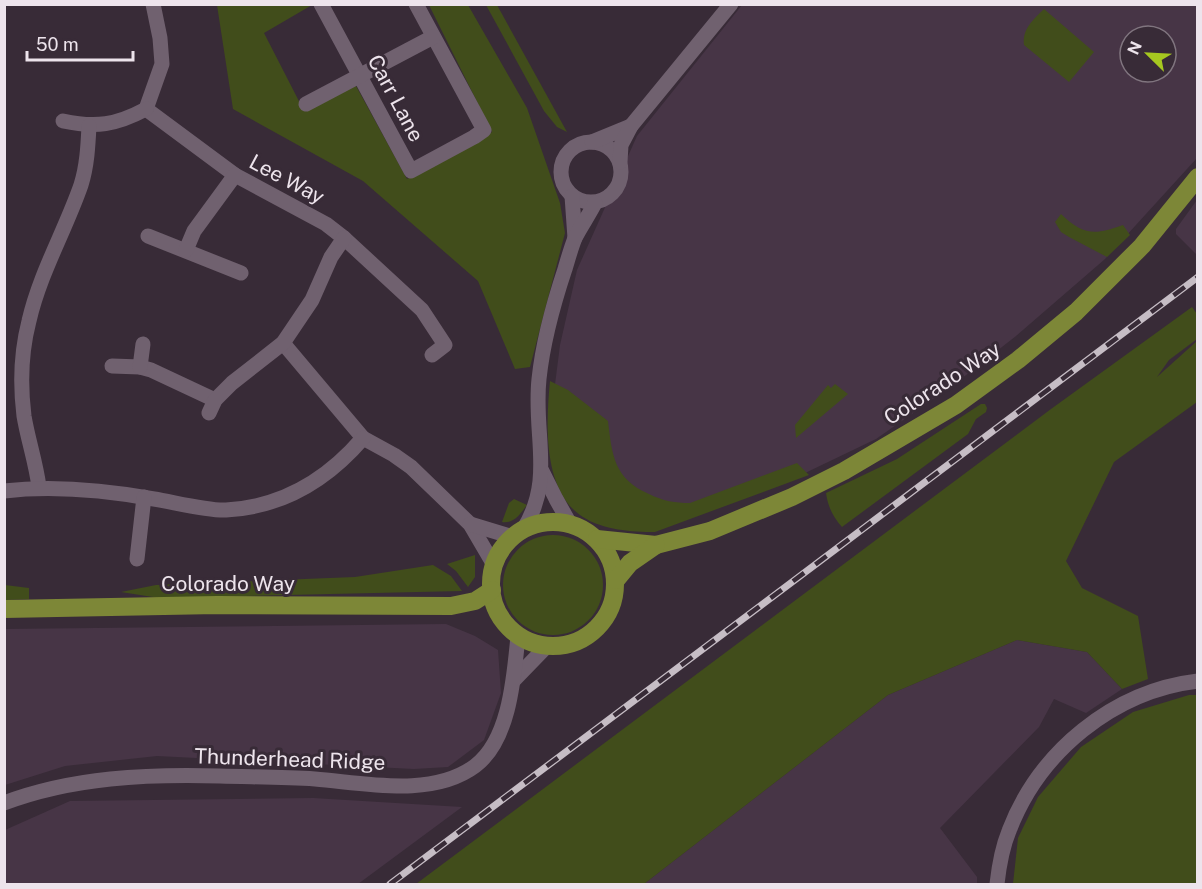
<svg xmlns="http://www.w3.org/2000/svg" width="1202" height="889" font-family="'Public Sans',sans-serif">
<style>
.built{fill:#473546;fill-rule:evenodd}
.green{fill:#414d1b}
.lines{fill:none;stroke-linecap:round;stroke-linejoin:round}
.minor{stroke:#70616f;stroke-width:15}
.primary{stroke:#7d8737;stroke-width:18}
.rail-casing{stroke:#c6bdc5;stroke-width:7}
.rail{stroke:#382b37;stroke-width:4.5;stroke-dasharray:14;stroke-linecap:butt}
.labels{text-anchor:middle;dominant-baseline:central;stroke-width:6;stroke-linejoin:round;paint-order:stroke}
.street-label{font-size:21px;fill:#ede4ec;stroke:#382b37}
</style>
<rect width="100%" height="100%" fill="#382b37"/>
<g class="built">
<path d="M742,5H1197V158L1105,259L1016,336L952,386L876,439L803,474L676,521L553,453L551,416L560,345L577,270L637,136ZM1130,36H1166V72H1130Z"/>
<path d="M1197,200V255L1176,234V229Z"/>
<path d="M446,624L475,636L498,650L501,693L484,740L448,767L414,769L157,756L65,766L5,785V629Z"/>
<path d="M1017,640L1087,652L1122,689L1086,713L1054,699L1039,727L940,828L977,877V884H644L888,695Z"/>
<path d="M313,798L462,807L358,884H5V830L70,801Z"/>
</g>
<g class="green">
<path d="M217,5H312L264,33L303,109L356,86L407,179L492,132L429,5H468L527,108L560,203L565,233L530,367L515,369L478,281L363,181L233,109Z"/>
<path d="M486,5H497L567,132L557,127L544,111Z"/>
<path d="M1044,9L1094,52L1069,82L1024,45C1022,29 1033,20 1044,9Z"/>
<path d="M1061,214C1084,236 1095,235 1123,225L1130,235L1107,257L1069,237L1061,232L1055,222Z"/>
<path d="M1192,307L1197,314V339L1169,360L1157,377L1197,341V402L1114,462L1066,561L1082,588L1138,616L1148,679L1122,689L1087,652L1017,640L888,695L644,884H416L1051,409Z"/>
<path d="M550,381L568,390L608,421C612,455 614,479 649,494C663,501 675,503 690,503L797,463L809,475L655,532C632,532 603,530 583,517C542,491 546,423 550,381Z"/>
<path d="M835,384L848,394L796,438L795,425L828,385L831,388Z"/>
<path d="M981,404H985L987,408L986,412L976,419L968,434L842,527C833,517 828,507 826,493L897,459Z"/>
<path d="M514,499L527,505C520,514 514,524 502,522L509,503Z"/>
<circle cx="553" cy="585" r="50"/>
<path d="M475,555V577L468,587L456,571L447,564Z"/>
<path d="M433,565L451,576L462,591L159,598L121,592L156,585L355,577Z"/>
<path d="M5,585L29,588V599L5,600Z"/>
<path d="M1189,695H1198L1197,884H1013L1018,838L1038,797L1081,747L1133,712Z"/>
</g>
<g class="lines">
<g class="minor">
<path d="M321,4L411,171L474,137L484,130L416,4"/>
<path d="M306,104L433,37"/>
<path d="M146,109L235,175L326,224L344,238L422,310L445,345L432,355"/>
<path d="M146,109L162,64L160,38L153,4"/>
<path d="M63,121C96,128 116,125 146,109"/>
<circle cx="591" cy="172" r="30"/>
<path d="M592,142L631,126"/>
<path d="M620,162L621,145L631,126L731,4"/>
<path d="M572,196L575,238"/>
<path d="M148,236L241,273"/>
<path d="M186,250L194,231L235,175"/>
<path d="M283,343L363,438L394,455L411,467L470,524L494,565"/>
<path d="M112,366L140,367L151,370L215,400"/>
<path d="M140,367L143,344"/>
<path d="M209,413L215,400L232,383L283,343L312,300L331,257L344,238"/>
<path d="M542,471L556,499L570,524"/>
<path d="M39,487C36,463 28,440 24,416C20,384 21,352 29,321C40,273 65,231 81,185C87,166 88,146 89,126"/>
<path d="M4,491C55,485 104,490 154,499C173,502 208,511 226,510C283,507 327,480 363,438"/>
<path d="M470,524L513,537"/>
<path d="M523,530C555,479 533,435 539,379C543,341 553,305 565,269C568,259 571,248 575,238C581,226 589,215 595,203"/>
<path d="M137,559L144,497"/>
<path d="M514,680L546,647"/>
<path d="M4,803C73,777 147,774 220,776C251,777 283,777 315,779C365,783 432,798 475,766C510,740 514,676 518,636"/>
<path d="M997,884C999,866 1002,848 1009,831C1039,752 1113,691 1198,681"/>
</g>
<g class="primary">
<circle cx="553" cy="584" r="62"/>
<path d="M597,539L656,545L710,531L792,497L844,471L956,405L1018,360L1076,312L1142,246L1198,177"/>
<path d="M616,580L630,563L656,545"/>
<path d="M4,609L217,605L451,606L475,601L492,590"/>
</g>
<g class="rail-casing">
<path id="rail" d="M390,884L1198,277"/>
</g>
<use href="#rail" class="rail"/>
</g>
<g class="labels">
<g class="street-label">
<text transform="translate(396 98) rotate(62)">Carr Lane</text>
<text transform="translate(287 179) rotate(28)">Lee Way</text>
<text transform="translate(942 383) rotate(-33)">Colorado Way</text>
<text x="228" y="583">Colorado Way</text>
<text transform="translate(290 759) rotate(2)">Thunderhead Ridge</text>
</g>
</g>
<rect width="1202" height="889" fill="none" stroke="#ede4ec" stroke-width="12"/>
<g transform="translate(1148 54) rotate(294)"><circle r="28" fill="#382b37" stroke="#80757f" stroke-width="1.5"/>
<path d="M0-4.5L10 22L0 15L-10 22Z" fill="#a6c820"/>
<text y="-9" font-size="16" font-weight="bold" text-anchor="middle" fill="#ede4ec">N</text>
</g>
<path d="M27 51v9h106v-9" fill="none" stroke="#ede4ec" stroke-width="3"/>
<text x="36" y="51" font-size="18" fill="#ede4ec" stroke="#382b37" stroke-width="4.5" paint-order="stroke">50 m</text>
</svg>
